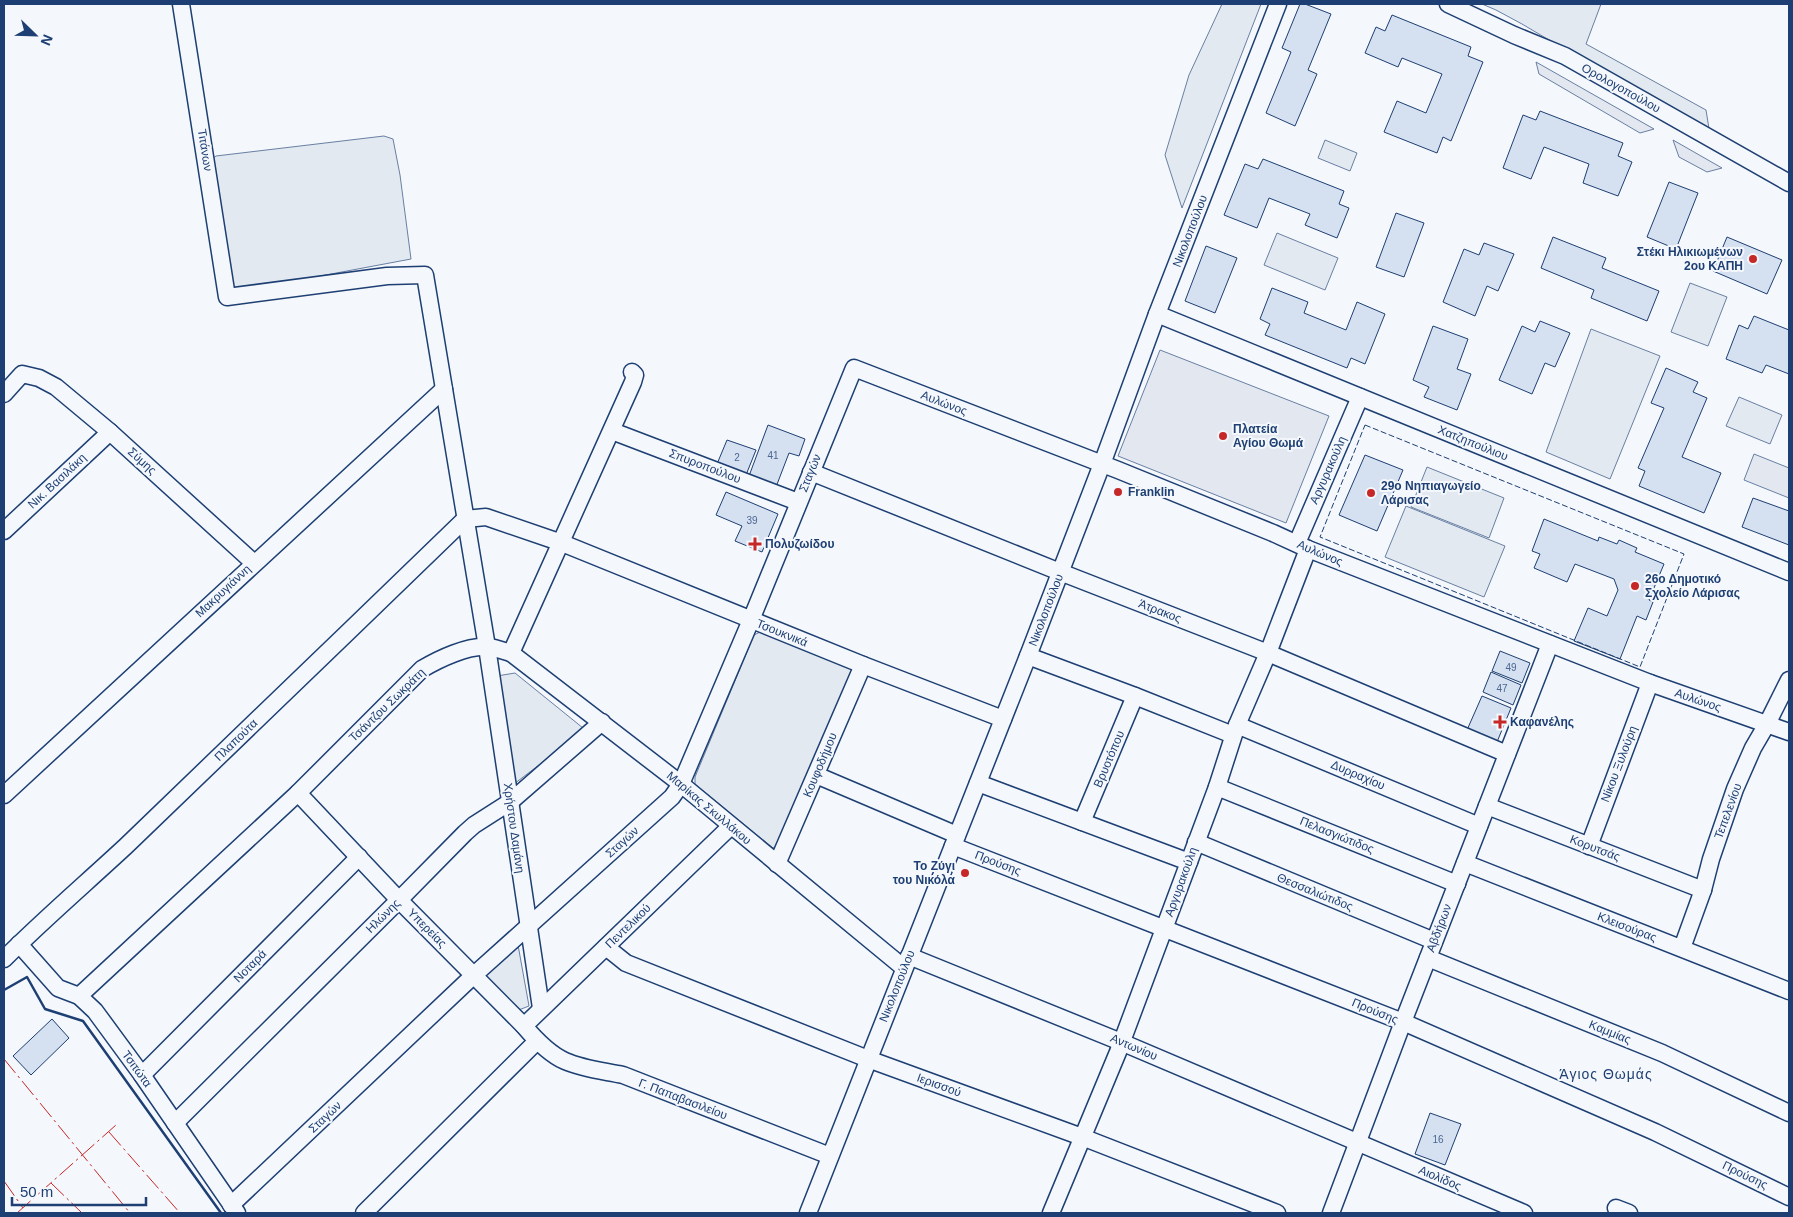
<svg xmlns="http://www.w3.org/2000/svg" width="1793" height="1217" font-family="Arial,sans-serif">
<style>
.green{fill:#e3e9f0;stroke:#687fa3}
.parking{fill:#e3e8f0;stroke:#687fa3}
.building{fill:#d5e0f0;stroke:#1d3f73}
.lines{fill:none;stroke-linecap:round;stroke-linejoin:round}
.street-casing{stroke:#1d3f73;stroke-width:19}
.street{stroke:#f4f7fb;stroke-width:16}
.fence{stroke:#1d3f73;stroke-width:1;stroke-dasharray:6 2.5;stroke-linecap:butt}
.wall{stroke:#1d3f73;stroke-width:2.5}
.power{stroke:#c62828;stroke-width:1;stroke-dasharray:18 4 2.5 4;stroke-linecap:butt}
.poi-dot{fill:#c62828;stroke:#f4f7fb;stroke-width:2}
.labels{text-anchor:middle;dominant-baseline:central;stroke-width:4;stroke-linejoin:round;paint-order:stroke}
.number-label{font-size:10px;fill:#4b6792}
.street-label{font-size:12px;fill:#1d3f73;stroke:#f4f7fb}
.poi-label{font-size:12px;font-weight:bold;fill:#1d3f73;stroke:#f4f7fb;text-anchor:start}
.neighbourhood-label{font-size:14px;letter-spacing:1px;fill:#1d3f73;stroke:#f4f7fb}
</style>
<rect width="100%" height="100%" fill="#f4f7fb"/>
<g class="green">
<path d="M1222,4H1261L1182,208L1165,155L1189,75Z"/>
<path d="M1482,4H1601L1586,44L1706,110L1710,135L1522,24L1496,10Z"/>
<path d="M384,136L393,139L400,175L411,259L251,289H240L232,286L209,161L216,156Z"/>
<path d="M1325,140L1357,153L1350,171L1318,158Z"/>
<path d="M1277,233L1338,258L1325,290L1264,265Z"/>
<path d="M1690,283L1727,297L1708,346L1671,332Z"/>
<path d="M1591,329L1660,356L1610,479L1546,452Z"/>
<path d="M1739,397L1782,415L1770,444L1726,426Z"/>
<path d="M1427,467L1504,498L1489,538L1411,507Z"/>
<path d="M1406,506L1505,546L1484,597L1385,557Z"/>
<path d="M762,631L854,668L780,845L773,848L695,784V777L754,635Z"/>
<path d="M515,673L583,728L581,733L514,784L497,676Z"/>
<path d="M518,945L529,1006L516,1011L483,975Z"/>
</g>
<g class="parking">
<path d="M1536,62L1654,129L1640,133L1539,74Z"/>
<path d="M1673,140L1722,168L1707,172L1679,157Z"/>
<path d="M1160,350L1329,416L1286,523L1118,456Z"/>
<path d="M1754,454L1789,468V498L1744,480Z"/>
</g>
<g class="building">
<path d="M1300,4H1305L1331,14L1308,70L1317,74L1295,126L1266,113L1291,52L1282,48Z"/>
<path d="M1392,15L1471,47L1468,56L1483,62L1451,141L1443,137L1437,153L1384,132L1397,101L1426,113L1442,74L1402,58L1398,67L1365,53L1376,27L1385,31Z"/>
<path d="M1540,111L1623,143L1618,156L1632,162L1618,196L1583,183L1589,164L1544,147L1531,179L1503,168L1523,115L1536,120Z"/>
<path d="M1263,159L1344,191L1339,204L1349,208L1337,238L1305,225L1310,214L1269,198L1257,228L1224,215L1245,164L1258,169Z"/>
<path d="M1669,182L1698,193L1676,249L1647,237Z"/>
<path d="M1396,213L1424,223L1404,277L1376,267Z"/>
<path d="M1553,237L1606,258L1602,268L1659,291L1647,321L1591,298L1594,290L1541,268Z"/>
<path d="M1727,237L1782,260L1767,294L1713,271Z"/>
<path d="M1484,243L1514,254L1498,291L1487,286L1475,316L1443,302L1464,249L1479,255Z"/>
<path d="M1206,246L1237,258L1215,313L1185,301Z"/>
<path d="M1272,288L1308,302L1304,313L1346,330L1357,302L1385,314L1365,364L1351,358L1347,368L1265,335L1270,324L1260,319Z"/>
<path d="M1754,316L1789,330V374L1766,365L1762,373L1726,359L1739,325L1748,329Z"/>
<path d="M1540,321L1570,333L1555,367L1545,363L1532,394L1499,380L1522,326L1535,332Z"/>
<path d="M1433,326L1468,339L1457,369L1471,374L1457,410L1424,397L1429,387L1413,380Z"/>
<path d="M1666,368L1698,382L1693,392L1707,398L1682,457L1721,473L1704,513L1639,486L1645,471L1638,468L1664,408L1651,403Z"/>
<path d="M768,425L805,439L799,456L789,453L776,487L749,476Z"/>
<path d="M727,440L756,450L746,475L717,464Z"/>
<path d="M1365,455L1403,470L1377,531L1339,515Z"/>
<path d="M726,492L778,514L762,552L735,541L742,526L716,515Z"/>
<path d="M1753,498L1789,511V545L1742,527Z"/>
<path d="M1544,519L1598,541L1599,537L1617,544L1619,540L1637,548L1635,552L1664,564L1649,600L1653,602L1646,620L1637,616L1620,659L1574,641L1588,608L1607,616L1618,590L1614,579L1575,564L1567,582L1534,568L1540,554L1532,551Z"/>
<path d="M1500,651L1530,663L1522,683L1492,671Z"/>
<path d="M1491,672L1521,685L1513,705L1483,692Z"/>
<path d="M1482,696L1511,708L1497,742L1467,730Z"/>
<path d="M52,1019L69,1038L31,1075L13,1056Z"/>
<path d="M1430,1113L1461,1124L1445,1165L1415,1154Z"/>
</g>
<g class="lines">
<g class="street-casing">
<g id="street">
<path d="M181,4L227,297L387,276L425,275L487,647L541,1008"/>
<path d="M1448,4L1514,35L1565,56L1789,183"/>
<path d="M1157,314L1789,572"/>
<path d="M4,394L22,374L39,378L56,387L110,432L254,563"/>
<path d="M612,431L798,502"/>
<path d="M811,472L1060,572L1268,653L1507,754"/>
<path d="M4,531L110,432"/>
<path d="M1297,543L1360,397"/>
<path d="M511,653L681,784L904,968"/>
<path d="M1028,656L1135,696L1233,735"/>
<path d="M1237,725L1479,826"/>
<path d="M816,775L957,835"/>
<path d="M978,783L1189,862"/>
<path d="M1217,787L1457,884"/>
<path d="M298,793L399,900L524,1026C535,1039 549,1054 565,1061C583,1069 604,1071 623,1075L830,1156"/>
<path d="M4,795L444,389"/>
<path d="M1487,806L1703,890"/>
<path d="M1082,822L1135,696"/>
<path d="M1196,842L1434,941"/>
<path d="M953,846L1403,1022L1655,1132L1789,1197"/>
<path d="M1589,846L1650,683"/>
<path d="M1465,863L1789,991"/>
<path d="M777,864L863,665"/>
<path d="M19,944L58,988L79,996L95,1011L142,1075L237,1213"/>
<path d="M606,947L626,963L868,1059L1082,1137L1277,1213"/>
<path d="M1682,948L1703,890L1711,859L1735,789L1753,748L1767,724L1789,680"/>
<path d="M909,956L1121,1042L1524,1213"/>
<path d="M1428,958L1662,1053L1789,1113"/>
<path d="M4,959C43,920 85,884 126,846C239,738 352,628 465,519L486,517L562,543L863,665L1003,719"/>
<path d="M79,996L298,793L422,669C439,659 468,645 488,647C496,648 504,651 511,653L633,382L635,375L632,372"/>
<path d="M524,1026L731,826"/>
<path d="M142,1075L359,857"/>
<path d="M175,1123L399,900L465,833L474,825L510,802L602,722"/>
<path d="M231,1205L474,975L672,797L681,784L751,620L854,368L1118,470L1273,533L1308,549L1650,683L1789,732"/>
<path d="M1616,1208L1629,1213"/>
<path d="M364,1213L537,1041"/>
<path d="M808,1213L1028,656L1102,464L1157,314L1278,4"/>
<path d="M1051,1213L1118,1052L1217,787L1237,725L1268,653L1308,549"/>
<path d="M1331,1213L1403,1022L1550,644"/>
</g>
</g>
<use href="#street" class="street"/>
<path class="fence" d="M1365,425L1684,554L1640,667L1320,537Z"/>
<path class="wall" d="M4,990L27,977L45,1009L83,1021L221,1213"/>
<g class="power">
<path d="M4,1059L130,1213"/>
<path d="M109,1132L180,1213"/>
<path d="M4,1181L23,1208"/>
<path d="M51,1183L82,1213"/>
<path d="M17,1213L116,1125"/>
</g>
</g>
<g class="poi-dot">
<circle cx="1753" cy="259" r="5"/>
<circle cx="1223" cy="436" r="5"/>
<circle cx="1118" cy="492" r="5"/>
<circle cx="1371" cy="493" r="5"/>
<path d="M752.5 536.5h5v5h5v5h-5v5h-5v-5h-5v-5h5z"/>
<circle cx="1635" cy="586" r="5"/>
<path d="M1497.5 714.5h5v5h5v5h-5v5h-5v-5h-5v-5h5z"/>
<circle cx="965" cy="873" r="5"/>
</g>
<g class="labels">
<g class="number-label">
<text x="773" y="455">41</text>
<text x="737" y="457">2</text>
<text x="752" y="520">39</text>
<text x="1511" y="667">49</text>
<text x="1502" y="688">47</text>
<text x="1438" y="1139">16</text>
</g>
<g class="street-label">
<text transform="translate(1621 88) rotate(29)">Ορολογοπούλου</text>
<text transform="translate(205 150) rotate(81)">Τιτάνων</text>
<text transform="translate(1190 231) rotate(-69)">Νικολοπούλου</text>
<text transform="translate(944 403) rotate(21)">Αυλώνος</text>
<text transform="translate(1473 443) rotate(22)">Χατζηπούλιου</text>
<text transform="translate(142 461) rotate(42)">Σύμης</text>
<text transform="translate(705 466) rotate(21)">Σπυροπούλου</text>
<text transform="translate(1328 470) rotate(-66)">Αργυρακούλη</text>
<text transform="translate(810 473) rotate(-68)">Σταγών</text>
<text transform="translate(57 481) rotate(-43)">Νικ. Βασιλάκη</text>
<text transform="translate(1320 553) rotate(23)">Αυλώνος</text>
<text transform="translate(223 591) rotate(-43)">Μακρυγιάννη</text>
<text transform="translate(1046 610) rotate(-69)">Νικολοπούλου</text>
<text transform="translate(1160 611) rotate(21)">Άτρακος</text>
<text transform="translate(782 633) rotate(22)">Τσουκνικά</text>
<text transform="translate(1698 700) rotate(19)">Αυλώνος</text>
<text transform="translate(387 705) rotate(-44)">Τσάντζου Σωκράτη</text>
<text transform="translate(236 740) rotate(-44)">Πλαπούτα</text>
<text transform="translate(1109 759) rotate(-67)">Βρυοτόπου</text>
<text transform="translate(1619 764) rotate(-69)">Νίκου Ξυλούρη</text>
<text transform="translate(820 765) rotate(-67)">Κουφοδήμου</text>
<text transform="translate(1358 775) rotate(23)">Δυρραχίου</text>
<text transform="translate(709 808) rotate(40)">Μαρίκας Σκυλλάκου</text>
<text transform="translate(1728 811) rotate(-70)">Τεπελενίου</text>
<text transform="translate(514 828) rotate(82)">Χρήστου Δαμάνη</text>
<text transform="translate(1337 835) rotate(22)">Πελασγιώτιδος</text>
<text transform="translate(622 842) rotate(-42)">Σταγών</text>
<text transform="translate(1595 848) rotate(21)">Κορυτσάς</text>
<text transform="translate(998 863) rotate(21)">Προύσης</text>
<text transform="translate(1181 882) rotate(-70)">Αργυρακούλη</text>
<text transform="translate(1315 892) rotate(22)">Θεσσαλιώτιδος</text>
<text transform="translate(383 916) rotate(-45)">Ηλώνης</text>
<text transform="translate(628 926) rotate(-44)">Πεντελικού</text>
<text transform="translate(1627 927) rotate(21)">Κλεισούρας</text>
<text transform="translate(427 928) rotate(45)">Υπερείας</text>
<text transform="translate(1439 928) rotate(-69)">Αβδήρων</text>
<text transform="translate(250 966) rotate(-45)">Νοταρά</text>
<text transform="translate(897 986) rotate(-68)">Νικολοπούλου</text>
<text transform="translate(1375 1011) rotate(22)">Προύσης</text>
<text transform="translate(1610 1032) rotate(22)">Καμμίας</text>
<text transform="translate(1134 1047) rotate(23)">Αντωνίου</text>
<text transform="translate(137 1069) rotate(54)">Τσιτώτα</text>
<text transform="translate(939 1085) rotate(20)">Ιερισσού</text>
<text transform="translate(683 1099) rotate(21)">Γ. Παπαβασιλείου</text>
<text transform="translate(325 1117) rotate(-43)">Σταγών</text>
<text transform="translate(1745 1175) rotate(26)">Προύσης</text>
<text transform="translate(1440 1178) rotate(23)">Αιολίδος</text>
</g>
<g class="poi-label">
<text x="1743" y="252" text-anchor="end">Στέκι Ηλικιωμένων<tspan x="1743" dy="14">2ου ΚΑΠΗ</tspan></text>
<text x="1233" y="429">Πλατεία<tspan x="1233" dy="14">Αγίου Θωμά</tspan></text>
<text x="1381" y="486">29ο Νηπιαγωγείο<tspan x="1381" dy="14">Λάρισας</tspan></text>
<text x="1128" y="492">Franklin</text>
<text x="765" y="544">Πολυζωίδου</text>
<text x="1645" y="579">26ο Δημοτικό<tspan x="1645" dy="14">Σχολείο Λάρισας</tspan></text>
<text x="1510" y="722">Καφανέλης</text>
<text x="955" y="866" text-anchor="end">Το Ζύγι<tspan x="955" dy="14">του Νικόλα</tspan></text>
</g>
<g class="neighbourhood-label">
<text x="1606" y="1074">Άγιος Θωμάς</text>
</g>
</g>
<rect width="1793" height="1217" fill="none" stroke="#1d3f73" stroke-width="10"/>
<g transform="translate(35 35) rotate(113)" stroke="#f4f7fb" stroke-width="4" paint-order="stroke">
<path d="M0-4L9 19L0 12L-9 19Z" fill="#1d3f73"/>
<text y="-8" font-size="14" font-weight="bold" text-anchor="middle" fill="#1d3f73">N</text>
</g>
<path d="M12 1197v8h134v-8" fill="none" stroke="#1d3f73" stroke-width="2.5"/>
<text x="20" y="1197" font-size="15" fill="#1d3f73" stroke="#f4f7fb" stroke-width="4" paint-order="stroke">50 m</text>
</svg>
